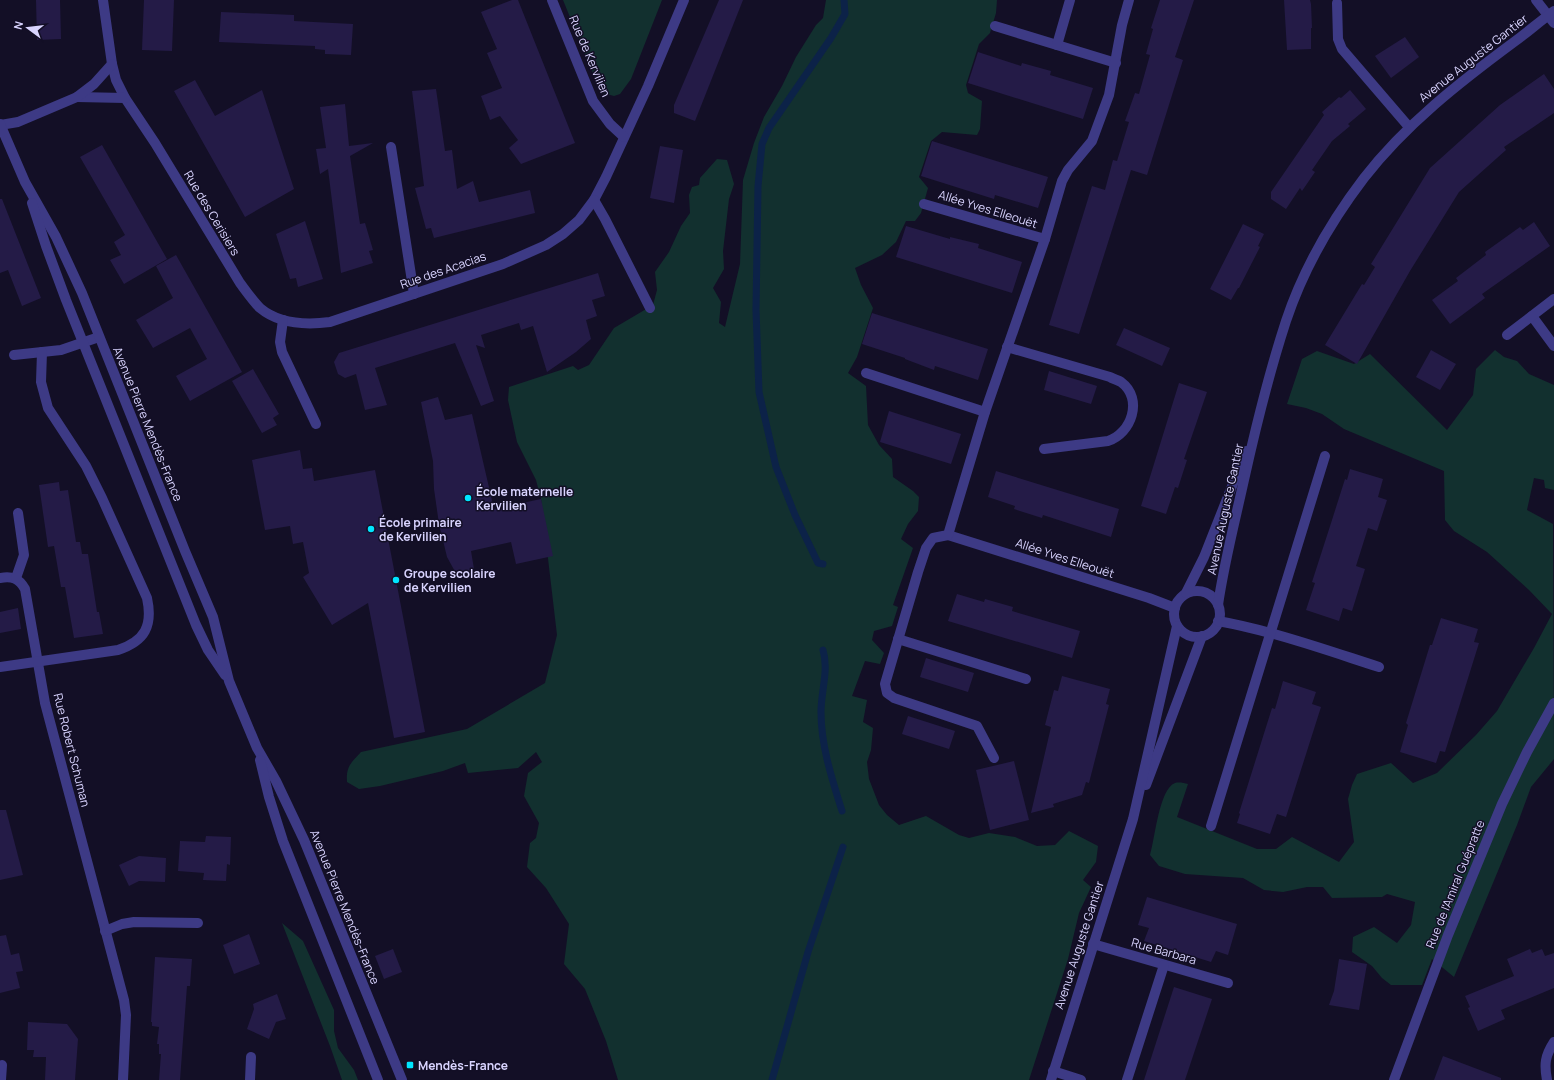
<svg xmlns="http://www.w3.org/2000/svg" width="1554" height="1080" font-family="Manrope,sans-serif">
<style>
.green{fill:#12302f}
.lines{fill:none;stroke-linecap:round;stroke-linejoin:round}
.stream{stroke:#0c2248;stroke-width:7}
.building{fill:#241b47}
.minor{stroke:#3d3a85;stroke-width:10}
.tertiary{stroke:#3d3a85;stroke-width:10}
.poi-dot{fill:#00e5ff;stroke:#130f26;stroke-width:1.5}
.labels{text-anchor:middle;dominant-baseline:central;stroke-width:3;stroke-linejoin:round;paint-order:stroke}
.street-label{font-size:12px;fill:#d9d4ff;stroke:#130f26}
.poi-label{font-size:12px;font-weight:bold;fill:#d9d4ff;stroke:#130f26;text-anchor:start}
</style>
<rect width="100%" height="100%" fill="#130f26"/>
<g class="green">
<path d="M563,0H662L631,79L620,94L614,96L603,93L598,86Z"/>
<path d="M826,0H997L996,13L990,33L979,44L966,85L968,93L982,101L980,129L977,135L942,132L931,141L919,177L928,188L921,213L915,221H906L896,242L882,255L855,268L861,285L873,308L857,357L848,373L866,386L868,425L879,445L892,459L893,477L913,491L919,497L918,511L908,524L901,539L913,548L893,605L898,607L892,626L874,631L872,640L884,653L880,664L865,661L852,696L867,700L863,722L873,728L871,750L867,762L869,779L879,805L887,815L899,825L926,816L959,835L969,838L989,833L1015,837L1037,846L1055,845L1069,831L1098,846L1096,862L1083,880L1091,887L1079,913L1068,959L1029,1080H618L606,1041L585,989L564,964L569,924L546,888L527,867L530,843L536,838L539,823L524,796L528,773L542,762L536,752L518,768L468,773L465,763L443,771L380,786L359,789L347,782C346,766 351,763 361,752L467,729L545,683L557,635L541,499L536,480L517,442L508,400L509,387L573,366L578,370L589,365L614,328L653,305L657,290L655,272L669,252L681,226L690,213L689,195L692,187L699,185L700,178L717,159L727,160L734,184L729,199L723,251L724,269L713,288L721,302L719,323L725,327L740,264L743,180L754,143L764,117L782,86L796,57L816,25L823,18Z"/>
<path d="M1495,350L1504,357L1517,361L1529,374L1554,385V490L1545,488L1544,480L1534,478L1527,510L1553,524L1554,759L1531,787L1517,825L1454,977L1432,959L1422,985H1391L1382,978L1372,966L1352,952L1353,937L1374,927L1397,943L1411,925L1415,902L1387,894L1382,897L1332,898L1323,887H1307L1283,892L1264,890L1243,878L1185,874L1159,866L1150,855C1155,839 1159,789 1175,783C1179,782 1184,783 1188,784L1177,817L1257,849H1276L1292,837L1339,862L1354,842L1348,799L1352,785L1357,774L1391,763L1413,783L1437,773L1476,735L1497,711L1534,648L1552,614L1529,590L1487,552L1454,531L1445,520L1444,471L1344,429L1322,414L1306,408L1287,404L1302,359L1317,351L1354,364L1370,354L1447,430L1473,395L1476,369Z"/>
<path d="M282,923L303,941L334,1010V1031L338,1048L354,1070L358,1080H342L330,1046Z"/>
</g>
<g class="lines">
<g class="stream">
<path d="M823,564L818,563L795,515L776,467L759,392L756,310L758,186L762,144L769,128L831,38L845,14L844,0"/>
<path d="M823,650C829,670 821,691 821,712C821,746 832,779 842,811"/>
<path d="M772,1080L808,952L843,847"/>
</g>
</g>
<g class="building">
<path d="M36,0H60L61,39L37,40Z"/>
<path d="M144,0H174L172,51L142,50Z"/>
<path d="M512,0H518L575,143L521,164L509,148L518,140L500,116L490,120L481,96L502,88L487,53L497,49L481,12Z"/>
<path d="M719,0H743L695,121L674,113V105Z"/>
<path d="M1160,0H1194L1175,57L1183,60L1147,175L1131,170L1079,334L1049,325L1092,186L1105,190L1113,160L1117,161L1129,122L1125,121L1135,93L1139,94L1150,55L1146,54L1153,29L1151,28Z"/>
<path d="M1284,0H1310L1311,4L1312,28H1311V49L1287,50Z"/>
<path d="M221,12L294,15V21L353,24L351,55L325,54V50L315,49V46L219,42Z"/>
<path d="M1405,37L1419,57L1391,78L1375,56Z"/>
<path d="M978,52L1021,66L1022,63L1051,71L1050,75L1093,88L1083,119L968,83Z"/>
<path d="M1544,74L1554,89V113L1504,147L1506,150L1459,192L1410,271L1357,364L1325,345L1362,284L1364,285L1375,267L1371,264L1430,168L1500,105Z"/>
<path d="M195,80L215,116L262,90L294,189L245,217L174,91Z"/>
<path d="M436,89L445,151L452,150L457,189L473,181L479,202L530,190L535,213L434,238L431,228L426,229L415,188L424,186L412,91Z"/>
<path d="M1350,90L1366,109L1348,124L1350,126L1332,141L1312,170L1315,172L1302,191L1300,188L1286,209L1271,199V192L1324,115L1322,112L1339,97L1341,98Z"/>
<path d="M345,104L349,146L373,143L350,156L360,224L365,223L373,250L369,251L373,263L341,273L328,169L320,174L316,149L326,148L320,107Z"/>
<path d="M932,141L1048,177L1038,208L995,195L994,199L921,176Z"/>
<path d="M102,145L167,259L124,284L110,260L121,255L114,242L125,235L80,157Z"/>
<path d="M660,146L683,150L674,203L650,198Z"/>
<path d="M0,199H2L41,298L22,306L8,270L0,273Z"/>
<path d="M305,221L323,279L298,287L296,278L290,279L276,234Z"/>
<path d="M1534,222L1550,246L1482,294L1485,298L1450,324L1432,300L1458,281L1456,278L1486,255L1485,252L1520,227L1523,230Z"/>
<path d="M1243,224L1264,234L1258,246L1260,247L1239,288H1238L1231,300L1210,289Z"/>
<path d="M906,226L950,239V237L979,244L978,248L1022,262L1012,293L896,257Z"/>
<path d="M176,255L242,372L190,401L176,376L207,359L190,328L153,348L136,320L173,298L156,266Z"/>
<path d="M598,273L605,296L592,300L597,316L586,320L591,339L576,352L547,372L533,326L521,330L519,323L481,335L485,348L476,345L494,401L481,406L455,343L375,368L387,405L365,410L356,374L345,378L338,374L334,362L339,353Z"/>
<path d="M872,313L988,349L978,380L935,366L934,370L905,359V358L862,344Z"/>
<path d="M1124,328L1170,348L1162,366L1116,345Z"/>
<path d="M1431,350L1456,364L1440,390L1416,377Z"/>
<path d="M253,369L279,414L273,418L277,425L262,433L232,381Z"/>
<path d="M1049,371L1097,386L1091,404L1044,390Z"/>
<path d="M1179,383L1207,392L1184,459L1187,460L1178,488L1175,487L1166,514L1141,506Z"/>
<path d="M438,397L445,420L472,414L494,509L541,499L553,556L516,564L511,542L471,551L474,569L458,577L447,557L439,524L434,489L433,461L421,402Z"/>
<path d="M889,411L961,434L951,464L880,442Z"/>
<path d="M300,450L303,469L312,468L314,481L375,470L425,732L394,738L368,603L332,625L303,577L309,573L303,542L293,544L290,526L265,530L252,460Z"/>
<path d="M1350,469L1383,479L1378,497L1387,500L1377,531L1368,528L1356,566L1365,569L1352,611L1343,608L1339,621L1306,610L1315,583L1312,582L1332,520L1345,479L1347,480Z"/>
<path d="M996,471L1119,509L1111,537L1043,515L1042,518L1014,509L1015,506L988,497Z"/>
<path d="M59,482L60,491L68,490L76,542H80L82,554H88L97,612H99L103,634L74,638L65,587H61L54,546L48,547L39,485Z"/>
<path d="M957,594L984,602L985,599L1013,607L1012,611L1080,631L1072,658L948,621Z"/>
<path d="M18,608L21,629L0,633V612Z"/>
<path d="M1441,618L1478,629L1474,642L1479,643L1445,752L1440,751L1436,763L1400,752L1408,725L1406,723L1430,645H1432Z"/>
<path d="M926,658L974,673L968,692L920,677Z"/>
<path d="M1062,676L1110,689L1106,704L1109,705L1089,783L1086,782L1082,795L1053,804L1054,807L1031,813L1051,727L1045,725L1054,690L1058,691Z"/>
<path d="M1283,681L1316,692L1312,704L1321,707L1286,817L1277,814L1270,834L1237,823L1240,814L1239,813L1272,708L1275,709Z"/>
<path d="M908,716L955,731L949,749L902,734Z"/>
<path d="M1014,761L1029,820L990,830L976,770Z"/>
<path d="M0,810H6L23,875L0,880Z"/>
<path d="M206,836L231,837L230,865L227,864L226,881L203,880L204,873L178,871L180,841L205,842Z"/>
<path d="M139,856L166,858L165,882L139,881L129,886L119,865Z"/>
<path d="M1147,897L1237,924L1228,955L1216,951L1211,962L1144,941L1149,928L1138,925Z"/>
<path d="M249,934L260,964L234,974L223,945Z"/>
<path d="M6,935L11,955L19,953L23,971L16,972L20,988L0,993V936Z"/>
<path d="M393,949L402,972L384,979L375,956Z"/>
<path d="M1530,949L1532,953L1542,949L1545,956L1554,953V988L1501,1010L1505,1019L1478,1031L1468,1008L1470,1007L1465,996L1514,976L1507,959Z"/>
<path d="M155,957L192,959L190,986H187L180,1080H159L161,1054H159V1044H157L159,1027L152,1026V1022H151Z"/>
<path d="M1339,959L1367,964L1359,1010L1329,1005L1334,991Z"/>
<path d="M1174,987L1212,999L1185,1080H1144Z"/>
<path d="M277,994L286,1019L276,1022L269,1039L247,1029L254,1009L253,1004Z"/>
<path d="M28,1022L67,1024L78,1039L75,1080H45L46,1057H33L34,1050H27Z"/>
<path d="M1443,1056L1501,1078V1080H1434Z"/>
</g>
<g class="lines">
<g class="minor">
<path d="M103,0L112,64L116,80L125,98L155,143L240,283C246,291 253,301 260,308C279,324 307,325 330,322L503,264L546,245L563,234L579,220L594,200L606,177L648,86L684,0"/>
<path d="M552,0L593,101L610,124L624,137"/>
<path d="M1536,0L1554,23"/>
<path d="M1337,3L1338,39L1342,49L1409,127"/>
<path d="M995,26L1116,63"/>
<path d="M1057,45L1070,0"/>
<path d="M77,97L125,98"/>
<path d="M0,125L18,122L77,97L94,84L112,64"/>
<path d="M391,147L414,294"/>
<path d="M594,200L605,219L650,308"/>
<path d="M924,204L1045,239"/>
<path d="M1532,316L1554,346"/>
<path d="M283,320L280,342L282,352L316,424"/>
<path d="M1507,335L1554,299"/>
<path d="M1007,347L1110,377C1113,379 1118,380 1121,382C1144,399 1131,434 1108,441L1044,449"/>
<path d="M14,355L61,350L99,337"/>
<path d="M866,373L985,412"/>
<path d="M948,535L1149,598L1175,608"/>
<path d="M0,578C12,576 19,578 25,589L45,703L124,1000L126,1015L123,1080"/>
<path d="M16,578L24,555L18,513"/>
<circle cx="1197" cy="614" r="23"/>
<path d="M1186,593L1204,557L1246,451"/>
<path d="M1218,605C1224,563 1235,521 1244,480C1256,426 1269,373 1286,321C1303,270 1332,220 1364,178C1406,124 1460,82 1514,42C1528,32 1540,21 1554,11"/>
<path d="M1218,621C1273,631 1326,650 1379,667"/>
<path d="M898,639L1026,679"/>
<path d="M0,667L118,650C145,641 153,626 147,598L102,498L86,466L48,408L41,382L42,352"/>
<path d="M994,758L977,726L894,698L887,693L885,684L918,572L926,548L933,538L948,535L985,412L1045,239L1062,181L1068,170L1092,141L1109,95L1122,25L1129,0"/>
<path d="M1146,785L1202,636"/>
<path d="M1211,826L1325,456"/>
<path d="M105,931L122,924L134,922L198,923"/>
<path d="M1093,944L1228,983"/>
<path d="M1053,1071L1081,1080"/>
<path d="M1,1080L2,1065"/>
<path d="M250,1080L251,1057"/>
<path d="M1051,1080L1133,819L1177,626"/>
<path d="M1127,1080L1164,965"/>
<path d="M1394,1080L1448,935L1502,804L1527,752L1554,703"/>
<path d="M1547,1080C1544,1064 1545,1056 1554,1042"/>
</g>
<g class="tertiary">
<path d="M0,124L25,182L56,237L82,293L185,551L213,617L229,681L257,748L276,781L304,840L402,1080"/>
<path d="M32,203L46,246L66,300L196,625L208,650L225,675"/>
<path d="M260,760L269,797L283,841L378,1080"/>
</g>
</g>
<g class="poi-dot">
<circle cx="468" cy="498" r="4"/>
<circle cx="371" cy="529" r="4"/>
<circle cx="396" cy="580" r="4"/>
<rect x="406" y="1061" width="8" height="8" rx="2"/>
</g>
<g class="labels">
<g class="street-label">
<text transform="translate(590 56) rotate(67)">Rue de Kervilien</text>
<text transform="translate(1473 58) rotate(-38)">Avenue Auguste Gantier</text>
<text transform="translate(988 209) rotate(17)">Allée Yves Elleouët</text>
<text transform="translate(212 213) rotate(59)">Rue des Cerisiers</text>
<text transform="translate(443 270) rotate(-19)">Rue des Acacias</text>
<text transform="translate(148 424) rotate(68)">Avenue Pierre Mendès-France</text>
<text transform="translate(1225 509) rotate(-78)">Avenue Auguste Gantier</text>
<text transform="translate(1065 558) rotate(18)">Allée Yves Elleouët</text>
<text transform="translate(72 750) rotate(76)">Rue Robert Schuman</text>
<text transform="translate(1455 884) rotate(-68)">Rue de l'Amiral Guépratte</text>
<text transform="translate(345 907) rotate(68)">Avenue Pierre Mendès-France</text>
<text transform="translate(1079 945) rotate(-72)">Avenue Auguste Gantier</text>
<text transform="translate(1164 951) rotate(16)">Rue Barbara</text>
</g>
<g class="poi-label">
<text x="476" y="491">École maternelle<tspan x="476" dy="14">Kervilien</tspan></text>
<text x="379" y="522">École primaire<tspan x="379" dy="14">de Kervilien</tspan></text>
<text x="404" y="573">Groupe scolaire<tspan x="404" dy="14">de Kervilien</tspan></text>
<text x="418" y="1065">Mendès-France</text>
</g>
</g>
<g transform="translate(28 28) rotate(285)" stroke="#130f26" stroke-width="3" paint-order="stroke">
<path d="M0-3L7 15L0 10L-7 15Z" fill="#d9d4ff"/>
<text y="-6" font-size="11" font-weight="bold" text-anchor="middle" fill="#d9d4ff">N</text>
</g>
</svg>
